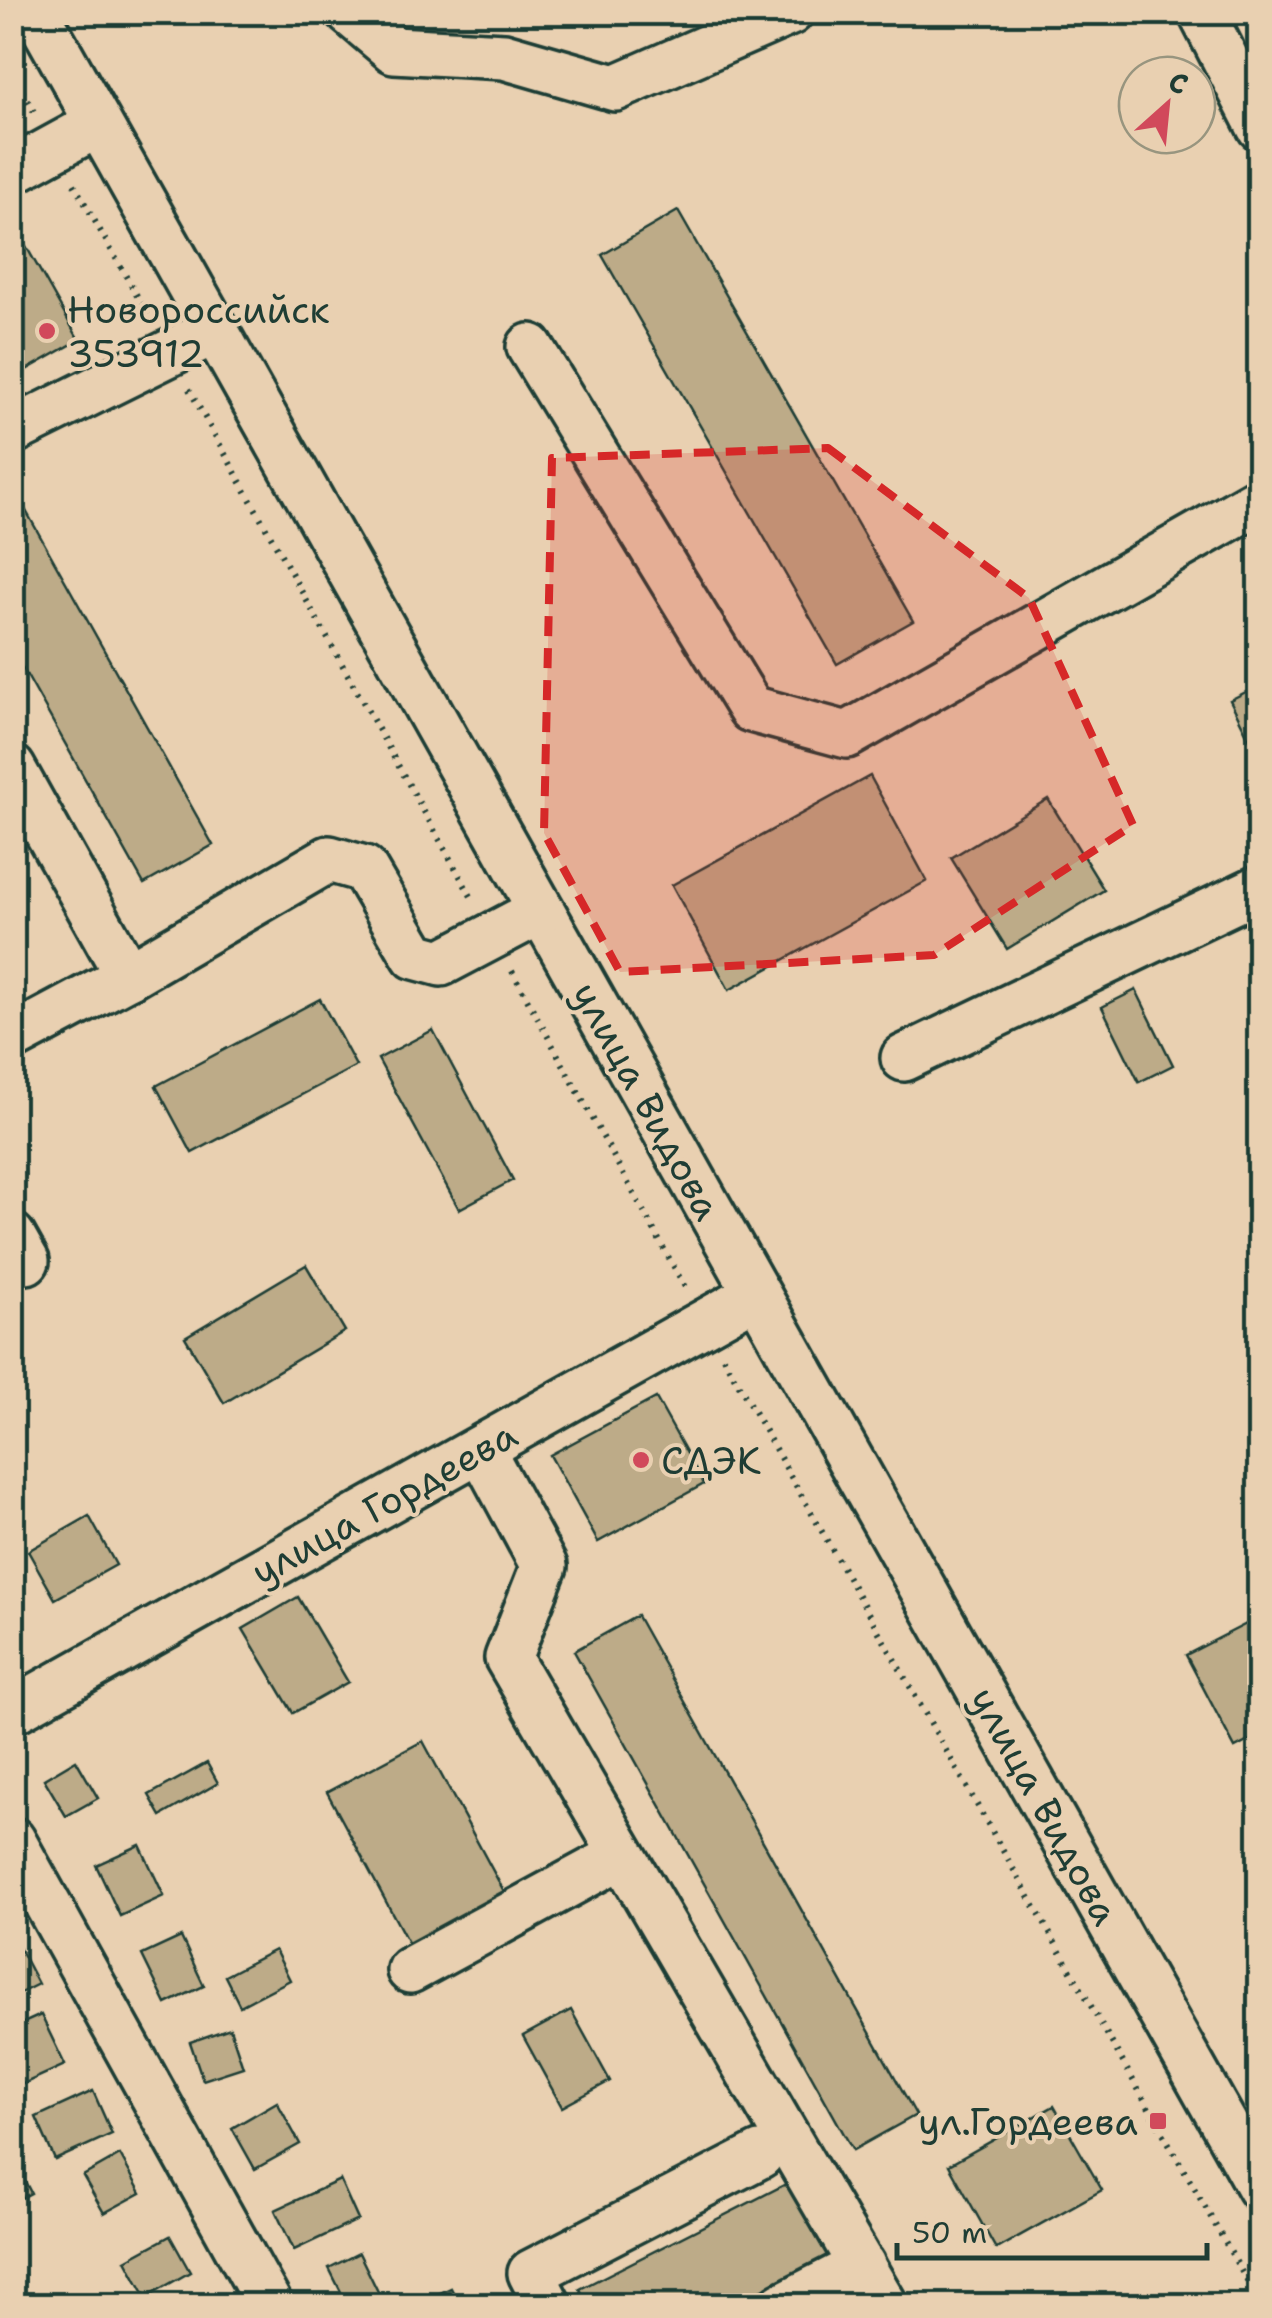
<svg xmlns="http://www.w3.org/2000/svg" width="1272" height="2318" font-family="'Shantell Sans',sans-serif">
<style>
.building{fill:#bdab88;stroke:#1f3d34;stroke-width:2.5}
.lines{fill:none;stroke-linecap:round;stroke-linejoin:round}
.minor-casing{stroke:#1f3d34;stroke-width:52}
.path{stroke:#1f3d34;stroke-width:6;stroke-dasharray:2.5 8;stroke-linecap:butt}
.minor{stroke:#e9d0b1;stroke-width:45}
.marked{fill:#d62828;fill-opacity:0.2;stroke:#d62828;stroke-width:8;stroke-dasharray:20 12;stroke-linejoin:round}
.poi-dot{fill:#d1495b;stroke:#e9d0b1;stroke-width:4}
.labels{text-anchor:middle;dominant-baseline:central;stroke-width:8;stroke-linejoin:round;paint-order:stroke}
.poi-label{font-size:38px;fill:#1f3d34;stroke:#e9d0b1;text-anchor:start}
.street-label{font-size:38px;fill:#1f3d34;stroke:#e9d0b1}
</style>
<rect width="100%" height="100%" fill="#e9d0b1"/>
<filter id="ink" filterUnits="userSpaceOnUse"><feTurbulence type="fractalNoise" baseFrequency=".01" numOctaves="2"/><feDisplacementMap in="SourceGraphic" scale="20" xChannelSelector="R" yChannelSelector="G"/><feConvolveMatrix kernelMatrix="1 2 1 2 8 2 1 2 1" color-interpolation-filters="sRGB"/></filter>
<g filter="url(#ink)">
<g class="building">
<path d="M678,211L913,621L837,664L602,255Z"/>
<path d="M21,237L79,340L12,378V241Z"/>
<path d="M25,509L213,845L144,884L12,649V515Z"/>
<path d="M1260,685V760L1230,700Z"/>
<path d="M870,776L927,881L729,990L672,885Z"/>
<path d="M1048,799L1104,890L1007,949L951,858Z"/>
<path d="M1136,990L1173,1065L1139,1082L1102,1007Z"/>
<path d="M320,999L356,1066L192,1153L156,1086Z"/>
<path d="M433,1030L513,1180L459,1209L378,1059Z"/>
<path d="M306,1265L345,1331L224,1403L185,1337Z"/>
<path d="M656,1398L704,1484L598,1542L550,1455Z"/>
<path d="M89,1516L116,1565L55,1599L28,1551Z"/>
<path d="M298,1597L348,1682L293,1713L243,1629Z"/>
<path d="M637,1616L916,2115L853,2150L574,1651Z"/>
<path d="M1260,1617V1735L1235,1748L1186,1655Z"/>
<path d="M423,1741L507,1897L411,1948L327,1792Z"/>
<path d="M76,1760L98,1798L66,1816L44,1779Z"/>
<path d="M207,1763L218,1783L161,1816L149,1795Z"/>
<path d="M140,1845L164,1896L120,1916L96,1865Z"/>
<path d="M12,1934L38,1984L12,1997Z"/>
<path d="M181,1937L204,1986L166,2004L142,1955Z"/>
<path d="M275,1950L290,1980L240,2006L225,1976Z"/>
<path d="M571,2010L610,2081L562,2107L523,2036Z"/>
<path d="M41,2015L65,2065L12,2089V2028Z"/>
<path d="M230,2028L243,2067L203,2080L190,2042Z"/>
<path d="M93,2091L112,2134L55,2160L36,2117Z"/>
<path d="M277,2102L300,2144L255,2169L232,2128Z"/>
<path d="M1054,2106L1102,2190L996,2249L949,2165Z"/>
<path d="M120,2155L141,2193L104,2213L83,2176Z"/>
<path d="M14,2160L31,2193L12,2203V2161Z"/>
<path d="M340,2180L358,2220L294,2250L275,2210Z"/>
<path d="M790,2182L829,2255L730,2306H589L580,2289Z"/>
<path d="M170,2236L190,2272L146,2297L126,2260Z"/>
<path d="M359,2253L383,2302L375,2306H348L329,2268Z"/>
<path d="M451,2288L460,2306H423L421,2302Z"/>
</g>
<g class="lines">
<g class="minor-casing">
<g id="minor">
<path d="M36,12L1260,2188"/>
<path d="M349,12L394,50L504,56L615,88L790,12"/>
<path d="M1201,12L1260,127"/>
<path d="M12,171L98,124"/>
<path d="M530,347L751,709L847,735L1260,500"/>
<path d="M12,431L214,331"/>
<path d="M12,768L128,976L12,1038"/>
<path d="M128,976L329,859L364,869L415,956L441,963L540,911"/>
<path d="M904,1058L1260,888"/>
<path d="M12,1236L26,1261"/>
<path d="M481,1449L544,1566L508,1658L885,2306"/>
<path d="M12,1711L756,1294"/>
<path d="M12,1840L270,2306"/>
<path d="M410,1970L622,1855"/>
<path d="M548,2306L531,2273L760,2155"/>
<path d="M782,2306L862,2265"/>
</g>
</g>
<g class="path">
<path d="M12,73L34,112"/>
<path d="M74,184L149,317"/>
<path d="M189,389L472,898"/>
<path d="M512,971L686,1289"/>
<path d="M723,1357L1260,2304"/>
</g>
<use href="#minor" class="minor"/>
</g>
</g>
<path class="marked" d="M828,448L1029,598L1133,825L934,955L620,972L544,833L552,458Z"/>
<g class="poi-dot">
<circle cx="47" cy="331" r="10"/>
<circle cx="641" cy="1460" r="10"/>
<rect x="1148" y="2111" width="20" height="20" rx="5"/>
</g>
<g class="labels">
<g class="poi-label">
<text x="67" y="309">Новороссийск<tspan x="67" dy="44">353912</tspan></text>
<text x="661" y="1460">СДЭК</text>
<text x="1138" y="2121" text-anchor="end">ул.Гордеева</text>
</g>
<g class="street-label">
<text transform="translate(647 1101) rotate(61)">улица Видова</text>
<text transform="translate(384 1503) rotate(-29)">улица Гордеева</text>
<text transform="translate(1045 1806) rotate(61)">улица Видова</text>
</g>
</g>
<rect width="1272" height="2318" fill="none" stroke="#e9d0b1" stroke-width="50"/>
<rect x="25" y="25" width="1222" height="2268" fill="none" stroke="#1f3d34" stroke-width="4" filter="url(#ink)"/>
<g transform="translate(1167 105) rotate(27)"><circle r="48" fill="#e9d0b1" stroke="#98957f" stroke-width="2.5"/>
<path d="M0-8L18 38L0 25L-18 38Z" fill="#d1495b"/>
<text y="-15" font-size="28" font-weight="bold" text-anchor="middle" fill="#1f3d34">С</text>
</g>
<path d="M897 2243v15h310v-15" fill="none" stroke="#1f3d34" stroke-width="5"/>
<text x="912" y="2243" font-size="30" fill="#1f3d34" stroke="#e9d0b1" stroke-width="8" paint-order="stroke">50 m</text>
</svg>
